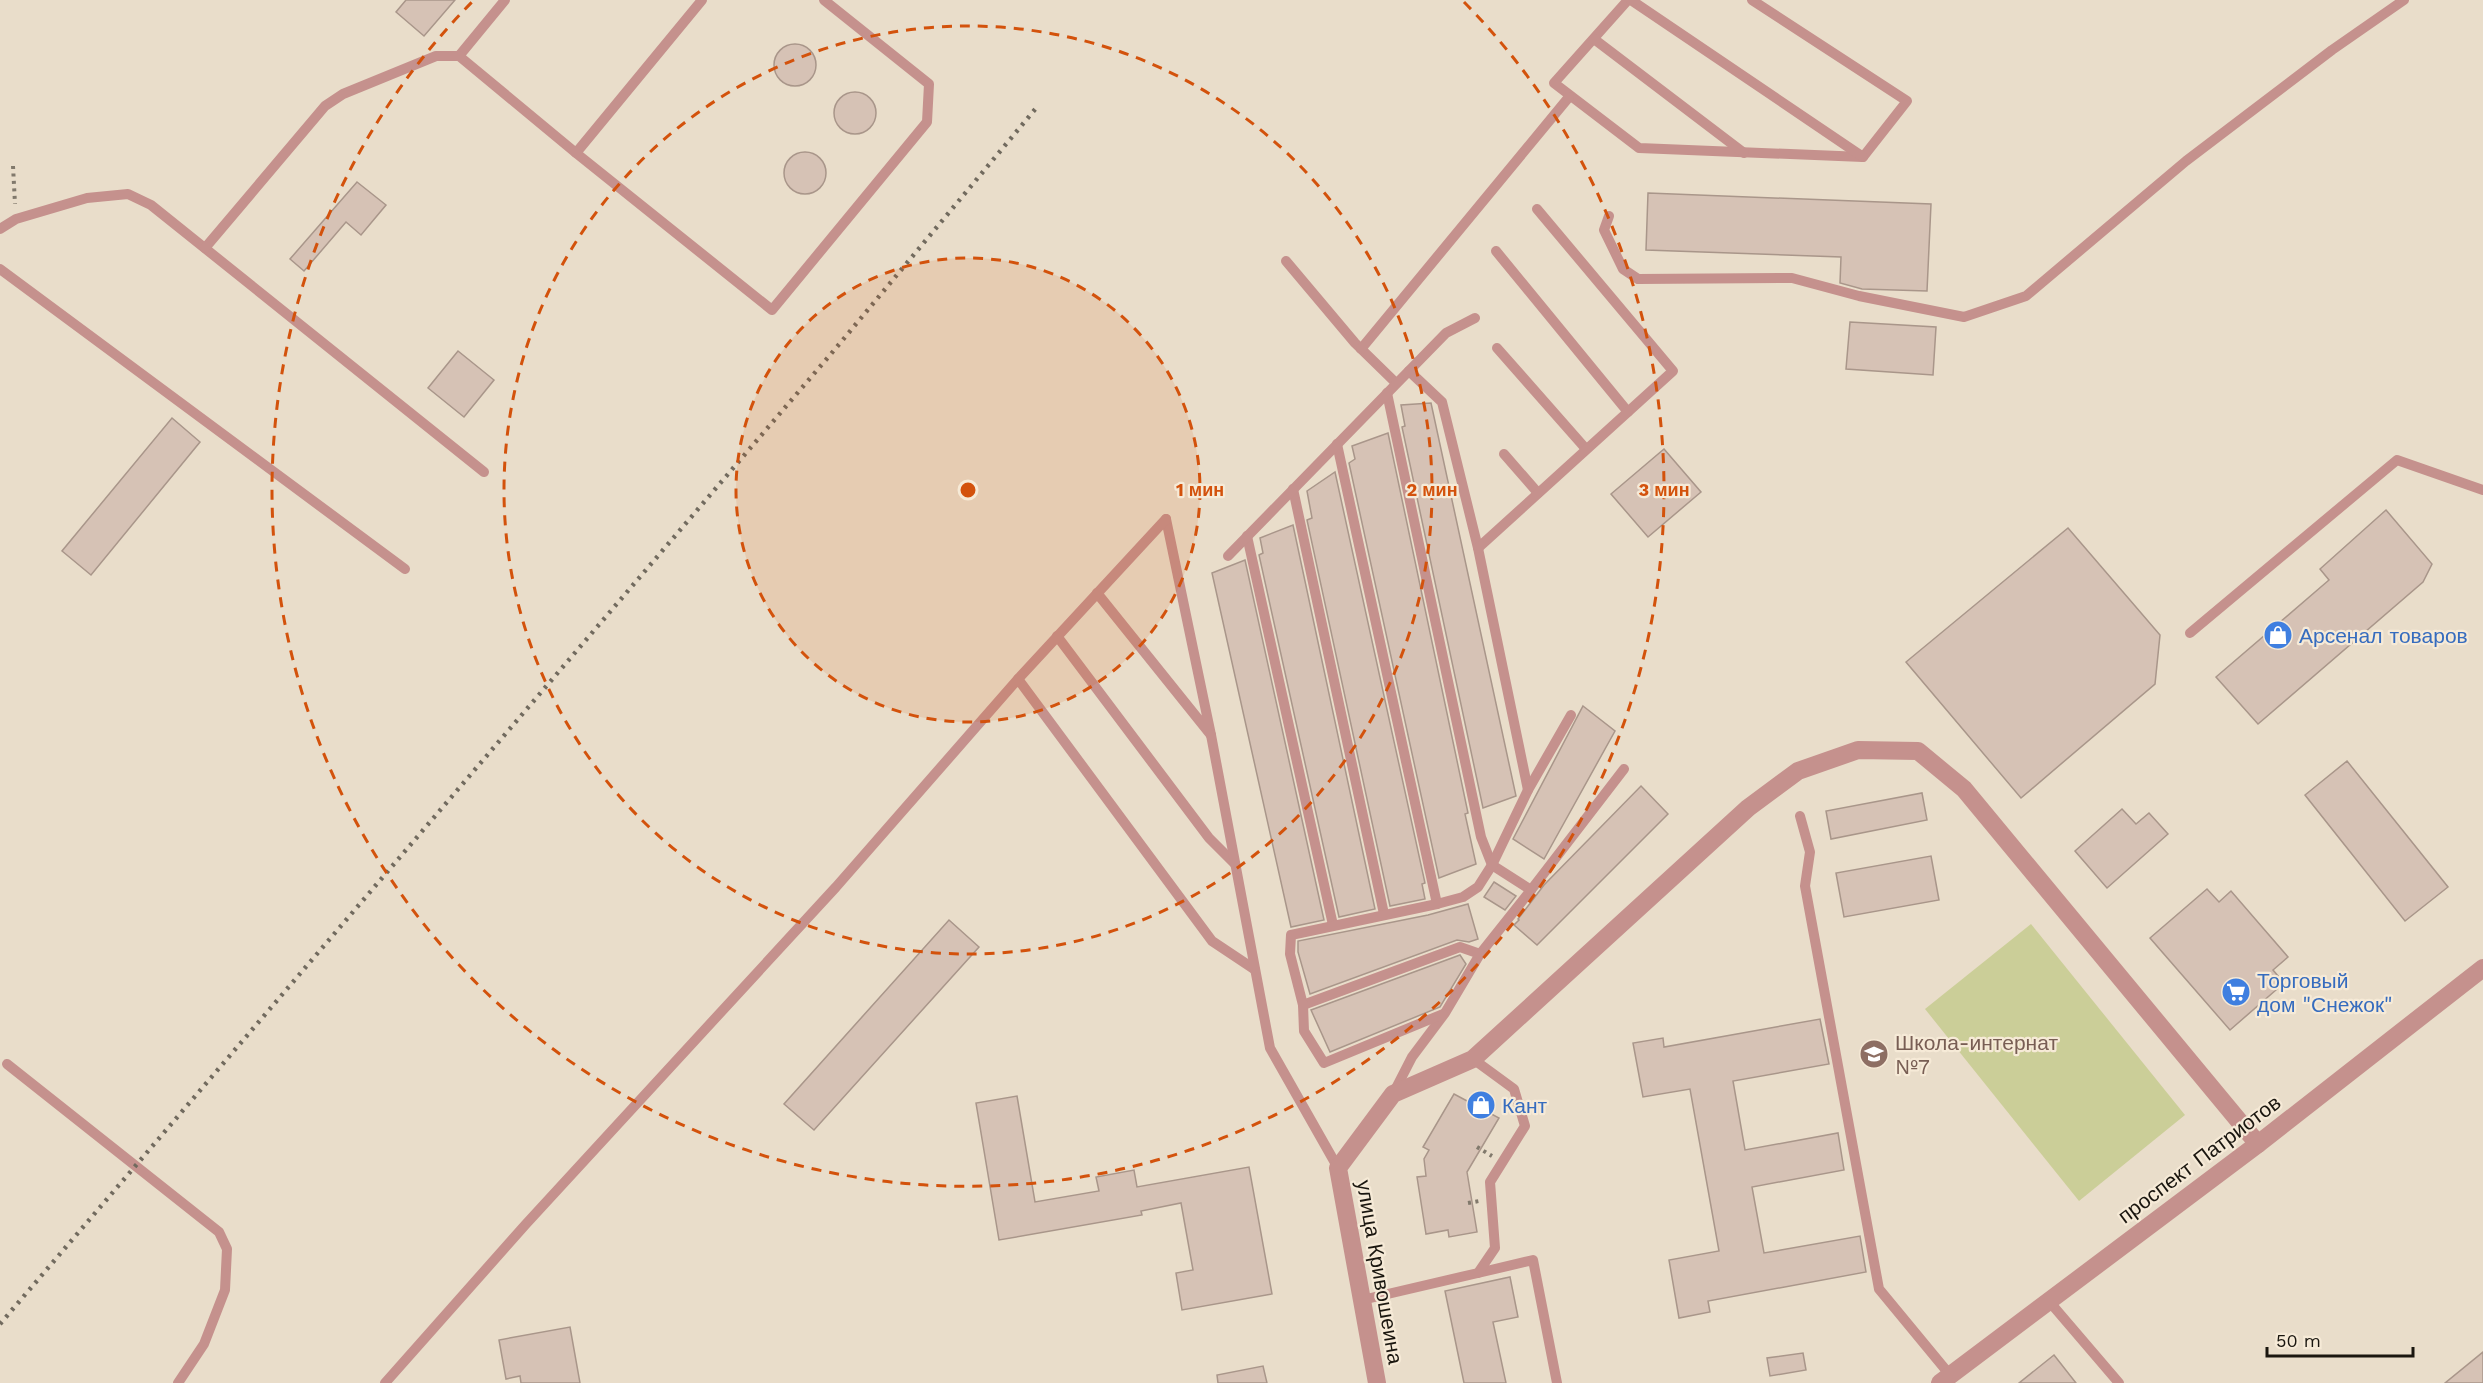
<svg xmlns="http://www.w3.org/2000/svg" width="2483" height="1383" font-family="'Work Sans',sans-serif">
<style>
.green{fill:#cbce98}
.building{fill:#d6c2b5;stroke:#a9968a;stroke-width:1.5}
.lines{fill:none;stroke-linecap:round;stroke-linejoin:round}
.path{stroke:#81796c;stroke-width:4;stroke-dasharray:3 4.5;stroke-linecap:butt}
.service{stroke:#c5918d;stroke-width:10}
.minor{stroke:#c5918d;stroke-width:18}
.rail{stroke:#716a5e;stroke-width:4.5;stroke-dasharray:3 6;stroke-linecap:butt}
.ring{fill:none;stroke:#d3520c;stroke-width:3;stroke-dasharray:10 8}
.labels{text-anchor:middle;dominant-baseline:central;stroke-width:4.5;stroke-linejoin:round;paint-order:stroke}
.shop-label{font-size:21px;fill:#366cbe;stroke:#f6ead7;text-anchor:start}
.education-label{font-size:21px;fill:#785e54;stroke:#f6ead7;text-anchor:start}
.street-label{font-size:21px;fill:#1a160f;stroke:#f6ead7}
.centre{fill:#d3520c;stroke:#f6ead7;stroke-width:3}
.ring-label{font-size:18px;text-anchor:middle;font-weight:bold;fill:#d3520c;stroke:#f6ead7;stroke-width:4.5;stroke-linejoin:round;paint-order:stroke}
</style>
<rect width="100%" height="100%" fill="#e9ddca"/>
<path class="green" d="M2031,924L2185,1115L2079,1201L1925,1009Z"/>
<g class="building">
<path d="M406,0H455L424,36L396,12Z"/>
<circle cx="795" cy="65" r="21"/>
<circle cx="855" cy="113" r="21"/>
<circle cx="805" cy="173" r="21"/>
<path d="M357,182L386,205L361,235L346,222L304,271L290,259Z"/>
<path d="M1648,193L1931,204L1927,291L1862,289L1840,283L1841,257L1646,250Z"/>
<path d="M1850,322L1936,327L1933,375L1846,369Z"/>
<path d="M458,351L494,380L464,417L428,388Z"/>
<path d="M1431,403L1516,796L1483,808L1402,427L1405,426L1401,405Z"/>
<path d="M172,418L200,442L91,575L62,551Z"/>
<path d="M1388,433L1468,813L1465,814L1476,864L1439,878L1349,463L1355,459L1352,446Z"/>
<path d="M1664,449L1701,492L1648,537L1611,494Z"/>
<path d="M1335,472L1425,883L1422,884L1425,899L1390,906L1307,520L1312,518L1307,491Z"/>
<path d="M2386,510L2432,564L2423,582L2258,724L2216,677L2329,580L2320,569Z"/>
<path d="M1293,525L1375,909L1339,917L1259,555L1263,553L1260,538Z"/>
<path d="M2068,528L2160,635L2155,684L2021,798L1906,662Z"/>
<path d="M1245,560L1324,920L1291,927L1212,573Z"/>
<path d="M1583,706L1615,731L1544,859L1513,839Z"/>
<path d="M2347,761L2448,887L2405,921L2305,795Z"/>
<path d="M1641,786L1668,814L1537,945L1514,925L1519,920L1518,919L1544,885Z"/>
<path d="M1922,793L1927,820L1831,839L1826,811Z"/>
<path d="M2122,809L2136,824L2149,813L2168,834L2107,888L2075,851Z"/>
<path d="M1931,856L1939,900L1844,917L1836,873Z"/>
<path d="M1494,882L1516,896L1505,910L1484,897Z"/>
<path d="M2207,889L2219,902L2231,891L2288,957L2273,970L2284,983L2230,1030L2150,938Z"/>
<path d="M1468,904L1478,939L1469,942L1457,940L1310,994L1298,952V941L1428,915Z"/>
<path d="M949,920L979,947L814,1130L784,1104Z"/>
<path d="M1460,955L1466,964L1440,1007L1330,1052L1311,1010Z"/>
<path d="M1820,1019L1829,1064L1733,1081L1745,1150L1838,1133L1844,1170L1752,1187L1764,1253L1860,1236L1866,1272L1708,1301L1710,1312L1679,1318L1669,1260L1719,1251L1690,1089L1643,1097L1633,1043L1663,1038L1664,1047Z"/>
<path d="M1454,1094L1499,1118L1467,1172L1477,1232L1449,1237L1448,1230L1426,1234L1417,1177L1426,1176L1424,1159L1429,1150L1423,1147Z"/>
<path d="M1017,1096L1035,1202L1099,1191L1096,1177L1134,1170L1137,1187L1249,1167L1272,1294L1182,1310L1176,1273L1193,1270L1181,1203L1141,1211L1142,1215L999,1240L976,1103Z"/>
<path d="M1510,1277L1518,1317L1493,1322L1506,1383H1464L1445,1291Z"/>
<path d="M570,1327L580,1383H521L520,1376L506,1379L499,1340Z"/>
<path d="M2483,1352V1383H2445Z"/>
<path d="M1803,1353L1806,1370L1770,1376L1767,1358Z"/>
<path d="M2054,1355L2076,1383H2019Z"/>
<path d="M1263,1366L1267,1383H1218L1217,1375Z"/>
</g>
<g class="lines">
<g class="path">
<path d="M13,166L15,204"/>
<path d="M1477,1147L1492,1156"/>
<path d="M1468,1203L1479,1201"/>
</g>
<g class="service">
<path d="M1628,0L1554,83L1639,148L1863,157L1907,101L1752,0"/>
<path d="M1631,0L1863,157"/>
<path d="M1594,39L1744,153"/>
<path d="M459,56L505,0"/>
<path d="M576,153L702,0"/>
<path d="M1609,216L1604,230L1623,269L1638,279L1792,278L1859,296L1964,317L2026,296L2186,161L2332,50L2404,0"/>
<path d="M0,229L16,219L87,198L128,194L151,205L484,472"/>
<path d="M205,248L325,106L343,94L436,56H459L576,153L772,310L927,122L929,84L824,0"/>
<path d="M1496,251L1628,412"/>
<path d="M1286,261L1355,343L1396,383"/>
<path d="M0,269L405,569"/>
<path d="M1497,348L1586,449"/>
<path d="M1361,349L1569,97"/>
<path d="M1409,371L1442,402L1478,548L1528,790"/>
<path d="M1387,393L1481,837L1492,865L1531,890L1480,954L1445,1013L1412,1057L1393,1094"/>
<path d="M1337,444L1437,904"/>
<path d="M1504,454L1538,493"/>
<path d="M1293,489L1384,914"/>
<path d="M1247,536L1333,925"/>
<path d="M1478,548L1673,371L1537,209"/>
<path d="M1228,556L1446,333L1475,318"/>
<path d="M1097,593L1211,735L1166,519"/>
<path d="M2190,633L2397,460L2483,490"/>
<path d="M1057,636L1209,838L1235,864"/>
<path d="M1018,679L1212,941L1254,969"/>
<path d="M1211,735L1270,1048L1338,1168"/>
<path d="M1800,816L1810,852L1805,886L1879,1289L1950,1375"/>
<path d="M1531,890L1624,769"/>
<path d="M1303,1005L1460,947L1480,954"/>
<path d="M1443,1014L1324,1063L1304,1031L1303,1005L1290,954L1291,935L1437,904L1463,897L1478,887L1492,865L1528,790L1571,715"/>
<path d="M7,1064L219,1232L227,1249L225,1290L204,1344L178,1383"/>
<path d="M1478,1273L1533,1260L1557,1383"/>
<path d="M1362,1300L1478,1273L1495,1248L1490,1182L1525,1126L1514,1089L1473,1059"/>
<path d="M2048,1300L2119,1383"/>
<path d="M385,1383L526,1224L836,887L1018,679L1166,519"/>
</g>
<g class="minor">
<path d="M1377,1383L1338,1168L1393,1094L1473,1059L1748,808L1798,771L1858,750L1918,751L1964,789L2258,1144"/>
<path d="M1940,1383L2258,1144L2483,968"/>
</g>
<path class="rail" d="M0,1324L836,348L1037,107"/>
</g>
<circle cx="968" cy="490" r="232" fill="#d3520c" fill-opacity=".12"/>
<g class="ring">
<circle cx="968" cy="490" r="232"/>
<circle cx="968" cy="490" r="464"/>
<path d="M1464 2A696 696 0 1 1 472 2"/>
</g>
<defs>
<g id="shop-disc" transform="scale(1.5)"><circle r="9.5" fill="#3f7fe0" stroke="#f6ead7"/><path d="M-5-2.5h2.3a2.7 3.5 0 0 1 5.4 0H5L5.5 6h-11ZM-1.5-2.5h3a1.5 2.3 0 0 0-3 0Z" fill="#fff"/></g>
<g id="supermarket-disc" transform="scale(1.5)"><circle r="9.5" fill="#3f7fe0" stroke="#f6ead7"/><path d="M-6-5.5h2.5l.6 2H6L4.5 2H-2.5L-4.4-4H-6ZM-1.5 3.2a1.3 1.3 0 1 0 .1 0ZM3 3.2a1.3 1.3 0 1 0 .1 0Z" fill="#fff"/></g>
<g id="school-disc" transform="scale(1.5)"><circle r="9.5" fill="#8d6e63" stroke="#f6ead7"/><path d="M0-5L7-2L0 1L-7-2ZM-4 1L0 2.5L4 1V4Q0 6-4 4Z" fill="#fff"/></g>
</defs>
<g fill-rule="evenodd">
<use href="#shop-disc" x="2278" y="635"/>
<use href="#supermarket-disc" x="2236" y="992"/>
<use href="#school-disc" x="1874" y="1054"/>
<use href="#shop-disc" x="1481" y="1105"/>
</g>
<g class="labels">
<g class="shop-label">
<text x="2299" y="635">Арсенал товаров</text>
<text x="2257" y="980">Торговый<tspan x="2257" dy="24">дом "Снежок"</tspan></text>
<text x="1502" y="1105">Кант</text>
</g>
<g class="education-label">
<text x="1895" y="1042">Школа-интернат<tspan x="1895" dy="24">№7</tspan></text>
</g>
<g class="street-label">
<text transform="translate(2199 1159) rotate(-37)">проспект Патриотов</text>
<text transform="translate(1380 1272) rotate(80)">улица Кривошеина</text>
</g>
</g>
<circle cx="968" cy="490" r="9" class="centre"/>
<g class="ring-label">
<text x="1200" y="496">1 мин</text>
<text x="1432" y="496">2 мин</text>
<text x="1664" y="496">3 мин</text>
</g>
<path d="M2267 1347v9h146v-9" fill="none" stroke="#1a160f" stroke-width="3"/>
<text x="2276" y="1347" font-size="18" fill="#1a160f" stroke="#f6ead7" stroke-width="4.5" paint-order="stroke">50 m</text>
</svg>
